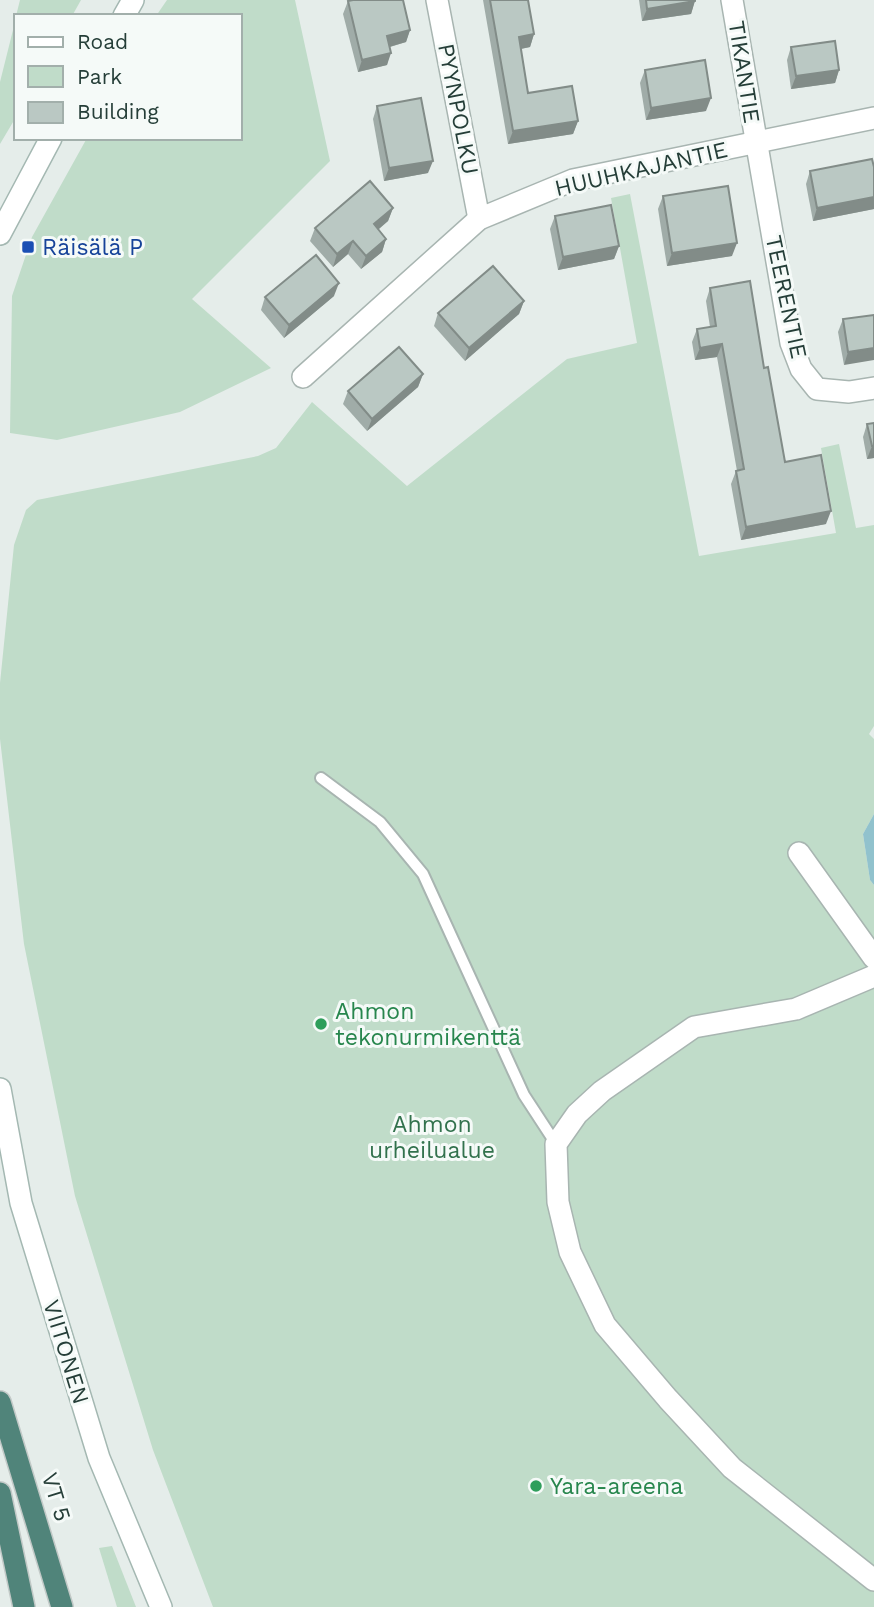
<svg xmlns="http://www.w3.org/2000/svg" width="874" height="1607" font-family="'Work Sans',sans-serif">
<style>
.green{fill:#c0dcc9}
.water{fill:#91c2cd}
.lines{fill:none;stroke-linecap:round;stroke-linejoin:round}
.service-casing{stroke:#a8b5b1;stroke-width:14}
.minor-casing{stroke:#a8b5b1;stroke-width:24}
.secondary-casing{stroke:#a4b8b2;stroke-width:24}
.trunk-casing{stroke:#c2c9c7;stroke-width:24}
.service{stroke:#fff;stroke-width:10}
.minor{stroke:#fff;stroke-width:21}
.secondary{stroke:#fff;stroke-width:21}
.trunk{stroke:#50847a;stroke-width:21}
.wall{fill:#a0aca8}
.shaded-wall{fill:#828c88}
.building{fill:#bac8c3;stroke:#828c88;stroke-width:2}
.transit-dot{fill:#1a4fb4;stroke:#f5faf8;stroke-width:2.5}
.leisure-dot{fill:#2e9e5b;stroke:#f5faf8;stroke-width:2.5}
.labels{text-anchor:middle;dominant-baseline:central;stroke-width:6;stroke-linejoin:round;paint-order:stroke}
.street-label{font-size:23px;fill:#253e38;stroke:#f5faf8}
.transit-label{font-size:23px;fill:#164399;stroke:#f5faf8;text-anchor:start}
.leisure-label{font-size:23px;fill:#27864d;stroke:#f5faf8;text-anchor:start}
.park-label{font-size:23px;fill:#32724d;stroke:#f5faf8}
</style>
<rect width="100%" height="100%" fill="#e5edea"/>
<g class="green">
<path d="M20,0H81L72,16H16Z"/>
<path d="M167,0H295L330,161L192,299L271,368L180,412L57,440L10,433L12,296L32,237L87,138H240V16H156Z"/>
<path d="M16,18V117L0,144V82Z"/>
<path d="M630,194L699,556L836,533L821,448L839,444L856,528L874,525V726L869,734L874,739V814L863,834L870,880L874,885V1607H213L153,1450L75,1196L24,944L0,739V683L14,545L26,510L37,500L258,456L276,448L312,402L407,486L567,359L637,343L611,198Z"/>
<path d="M112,1546L136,1607H117L99,1548Z"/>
</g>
<path class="water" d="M874,814V885L870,880L863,834Z"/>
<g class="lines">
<g class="service-casing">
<path id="service" d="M321,778L380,822L423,874L524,1095L556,1144"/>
</g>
<g class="minor-casing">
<g id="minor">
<path d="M437,0L479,219"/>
<path d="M732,0L791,343L801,369L817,389L849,392L874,388"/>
<path d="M303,377L479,219L573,180L874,118"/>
<path d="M799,853L874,958"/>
<path d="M874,976L796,1009L694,1027L602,1091L577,1114L556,1144L558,1202L570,1252L605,1325L668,1399L732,1468L874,1580"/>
</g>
</g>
<g class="secondary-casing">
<g id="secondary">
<path d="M124,16L133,0"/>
<path d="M0,234L51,138"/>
<path d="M0,1089L21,1203L99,1458L161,1607"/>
</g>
</g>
<g class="trunk-casing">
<g id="trunk">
<path d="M0,1402L62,1607"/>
<path d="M0,1493L24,1607"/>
</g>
</g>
<use href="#service" class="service"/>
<use href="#minor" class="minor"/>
<use href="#secondary" class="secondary"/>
<use href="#trunk" class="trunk"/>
</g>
<g class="wall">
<path d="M483,0H528L534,34L530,47L521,49L528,93L578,121L573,134L508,144Z"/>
<path d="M639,0H695L691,14L642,21Z"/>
<path d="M348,1L410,30L406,42L390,47L387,65L358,72L343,14Z"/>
<path d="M791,47L839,70L835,83L791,89L787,60Z"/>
<path d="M645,70L706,111L646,120L640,83Z"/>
<path d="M377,106L428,173L384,181L373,119Z"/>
<path d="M874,167V209L813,221L806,184L810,171Z"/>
<path d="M663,196L732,256L667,266L658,209Z"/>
<path d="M393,208L388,221L378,230L386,239L382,252L361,269L348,254L333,267L310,241L315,228Z"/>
<path d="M555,216L619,246L614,259L558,270L550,229Z"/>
<path d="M710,288L764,368L785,462L826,524L741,540L731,484L736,471H737L717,357L695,360L692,342L697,329L710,327L706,301Z"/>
<path d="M334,296L284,338L261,310L265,297Z"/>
<path d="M524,301L519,314L465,361L434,326L438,313Z"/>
<path d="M874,315L844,365L838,332L843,319Z"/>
<path d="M423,374L418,387L367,431L343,404L348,391Z"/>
<path d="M874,423V458L867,459L863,437L867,424Z"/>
</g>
<g class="shaded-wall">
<path d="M695,1L691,14L642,21L647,9Z"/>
<path d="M410,30L406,42L382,49L387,36Z"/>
<path d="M534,34L530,47L515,50L519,37Z"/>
<path d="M391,53L387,65L358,72L362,60Z"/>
<path d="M839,70L835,83L791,89L796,76Z"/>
<path d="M711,98L706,111L646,120L651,108Z"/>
<path d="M578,121L573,134L508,144L513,131Z"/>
<path d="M433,161L428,173L384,181L389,168Z"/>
<path d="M874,197V209L813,221L817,208Z"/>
<path d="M393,208L388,221L369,237L374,224Z"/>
<path d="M386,239L382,252L361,269L366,256Z"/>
<path d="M353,241L348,254L333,267L337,254Z"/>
<path d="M737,243L732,256L667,266L672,253Z"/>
<path d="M619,246L614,259L558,270L563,257Z"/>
<path d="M339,283L334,296L284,338L289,325Z"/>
<path d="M524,301L519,314L465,361L469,348Z"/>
<path d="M722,344L717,357L695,360L700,348Z"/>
<path d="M874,348V360L844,365L848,352Z"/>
<path d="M423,374L418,387L367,431L372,419Z"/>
<path d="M872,446H874V458L867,459Z"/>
<path d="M831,511L826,524L741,540L746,527Z"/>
</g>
<g class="building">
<path d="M353,0H403L410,30L387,36L391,53L362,60L348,1Z"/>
<path d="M490,0H528L534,34L519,37L528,93L572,86L578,121L513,131Z"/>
<path d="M646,0H695V1L647,9Z"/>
<path d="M835,41L839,70L796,76L791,47Z"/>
<path d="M705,60L711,98L651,108L645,70Z"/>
<path d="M421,98L433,161L389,168L377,106Z"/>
<path d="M872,159L874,167V197L817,208L810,171Z"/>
<path d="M370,181L393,208L374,224L386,239L366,256L353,241L337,254L315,228Z"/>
<path d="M728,186L737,243L672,253L663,196Z"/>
<path d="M611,205L619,246L563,257L555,216Z"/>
<path d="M316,255L339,283L289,325L265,297Z"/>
<path d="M493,266L524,301L469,348L438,313Z"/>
<path d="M750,281L764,368L768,367L785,462L821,455L831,511L746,527L736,471L744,469L722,344L700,348L697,329L716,326L710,288Z"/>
<path d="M874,315V348L848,352L843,319Z"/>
<path d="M399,347L423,374L372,419L348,391Z"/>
<path d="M874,423V446H872L867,424Z"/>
</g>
<rect class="transit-dot" x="21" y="240" width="14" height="14" rx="3.5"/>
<g class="leisure-dot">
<circle cx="321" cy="1024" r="7"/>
<circle cx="536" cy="1486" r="7"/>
</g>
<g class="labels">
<g class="street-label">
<text transform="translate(744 72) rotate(81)">TIKANTIE</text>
<text transform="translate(458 109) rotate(79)">PYYNPOLKU</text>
<text transform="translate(641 169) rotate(-13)">HUUHKAJANTIE</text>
<text transform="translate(786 297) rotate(78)">TEERENTIE</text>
<text transform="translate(66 1352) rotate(73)">VIITONEN</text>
<text transform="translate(56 1497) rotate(73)">VT 5</text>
</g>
<g class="transit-label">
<text x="42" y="247">Räisälä P</text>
</g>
<g class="leisure-label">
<text x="335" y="1011">Ahmon<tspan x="335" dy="26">tekonurmikenttä</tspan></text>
<text x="550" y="1486">Yara-areena</text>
</g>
<g class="park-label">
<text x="432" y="1124">Ahmon<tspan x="432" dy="26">urheilualue</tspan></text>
</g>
</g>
<rect x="14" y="14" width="228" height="126" fill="#f5faf8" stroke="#a2afab" stroke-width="2"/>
<rect x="28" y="37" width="35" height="10" fill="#ffffff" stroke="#a2afab" stroke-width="2"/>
<text x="77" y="49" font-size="21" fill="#253e38">Road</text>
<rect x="28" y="66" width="35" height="21" fill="#c0dcc9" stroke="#a2afab" stroke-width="2"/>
<text x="77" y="84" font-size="21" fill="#253e38">Park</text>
<rect x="28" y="102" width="35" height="21" fill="#bac8c3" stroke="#a2afab" stroke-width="2"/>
<text x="77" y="119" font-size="21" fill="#253e38">Building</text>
</svg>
